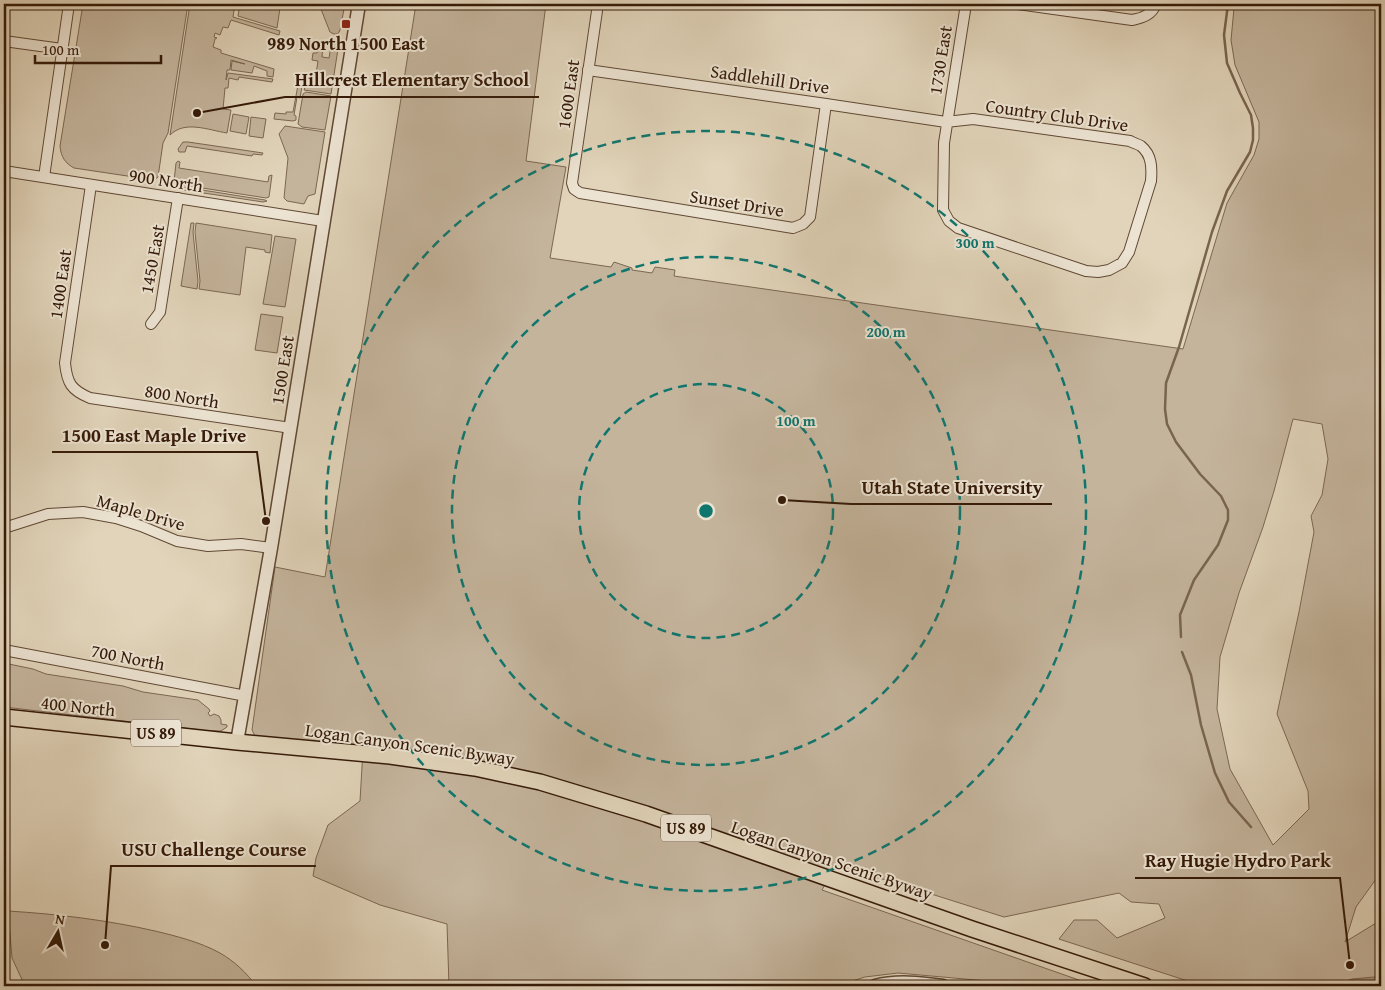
<svg xmlns="http://www.w3.org/2000/svg" width="1385" height="990" font-family="'Gentium Book Plus',serif">
<style>
.green{fill:#c4b49c;stroke:#7c6752;fill-rule:evenodd}
.water{fill:#a7957d;stroke:#79644e}
.lines{fill:none;stroke-linecap:round;stroke-linejoin:round}
.stream{stroke:#79644e;stroke-width:2.5}
.minor-casing{stroke:#604834;stroke-width:12}
.tertiary-casing{stroke:#604834;stroke-width:15}
.primary-casing{stroke:#351a08;stroke-width:18}
.minor{stroke:#ece3d2;stroke-width:10}
.tertiary{stroke:#ece3d2;stroke-width:12}
.primary{stroke:#e1d4ba;stroke-width:15}
.ring{fill:none;stroke:#0f766e;stroke-width:2.5;stroke-dasharray:9 6}
.poi-dot{fill:#8f2418;stroke:#ece3d2;stroke-width:2}
.labels{text-anchor:middle;dominant-baseline:central;stroke-width:4;stroke-linejoin:round;paint-order:stroke}
.shield{fill:#ece3d2;stroke:#6c5645;stroke-width:1}
.shield-label{font-size:16px;font-weight:bold;fill:#351a08}
.poi-label{font-size:18px;font-weight:bold;fill:#351a08;stroke:#ece3d2}
.street-label{font-size:18px;fill:#351a08;stroke:#ece3d2}
.centre{fill:#0f766e;stroke:#ece3d2;stroke-width:2.5}
.ring-label{font-size:15px;text-anchor:middle;font-weight:bold;fill:#0f766e;stroke:#ece3d2;stroke-width:4;stroke-linejoin:round;paint-order:stroke}
.leader{fill:none;stroke:#351a08;stroke-width:2}
.callout-dot{fill:#351a08;stroke:#ece3d2;stroke-width:2}
.callout-label{font-size:19px;text-anchor:middle;font-weight:bold;fill:#351a08;stroke:#ece3d2;stroke-width:4;stroke-linejoin:round;paint-order:stroke}
</style>
<rect width="100%" height="100%" fill="#e1d4ba"/>
<filter id="stains"><feTurbulence type="fractalNoise" baseFrequency=".004" numOctaves="4"/><feColorMatrix values="0 0 0 0 .2 0 0 0 0 .09 0 0 0 0 .02 0 0 0 .5 -.17"/></filter>
<radialGradient id="worn" r=".72"><stop offset=".6" stop-color="#630" stop-opacity="0"/><stop offset="1" stop-color="#630" stop-opacity=".3"/></radialGradient>
<g class="green">
<path d="M83,4H188L168,133L163,143L158,177L154,180L74,168C65,163 61,157 60,146Z"/>
<path d="M190,4H235L233,17L280,31L279,35L231,20L228,28L223,27L220,35L215,33L214,37L217,38L215,39L213,47L221,50V53L274,69L273,77L267,76V71L254,66L252,73L231,70L232,61L245,64L231,60L230,70H227L226,80L228,73L273,79L272,82L239,77L238,80L229,78L228,88H225L223,109L231,110L227,133C208,130 185,120 170,135Z"/>
<path d="M240,4H253L280,8L277,28L238,16Z"/>
<path d="M319,4H345L340,30L338,34H334L330,32Z"/>
<path d="M416,4H546L526,161L566,167L550,258L611,267L614,262L632,268V270L652,273L655,267L675,270L674,276L1183,349L1227,203L1254,155L1259,139V122L1235,65L1231,40L1234,8L1235,4H1381V872L1356,907L1345,942L1381,920V986H1203L1059,939L1074,920H1097L1117,938L1165,918L1159,904L1131,902L1119,893L1004,917L887,880L834,868L822,890L1096,986H1074L1070,984L1067,986H1023L987,981L898,973L865,977L836,986H449L447,924L380,905L313,876L316,858L328,825L360,801L363,750L255,736L252,730L275,567L325,577ZM1293,419L1322,424L1328,459L1322,495L1311,516L1314,532L1299,612L1277,714L1308,791L1309,809L1273,845L1230,769L1217,709L1220,657L1239,593L1263,527L1274,491Z"/>
<path d="M319,43L323,45L322,57L329,58L331,46L334,44L337,45L338,49L331,94L304,90L305,87H314L318,61L312,60L313,53H317Z"/>
<path d="M298,85L302,86L300,98L297,97L294,115L296,116V120L293,121L274,119L275,113L286,114V112H293Z"/>
<path d="M306,92L331,96L325,130L302,127L298,124L303,94Z"/>
<path d="M233,114L249,117L246,134L230,131Z"/>
<path d="M251,117L266,119L263,138L249,136Z"/>
<path d="M285,126L325,132L315,194L308,196L304,204L287,201L284,198L288,158L279,134Z"/>
<path d="M183,142H188L263,153L262,155L253,154L252,156L187,146L185,152H179L178,149Z"/>
<path d="M178,161L180,162L179,168L268,182L269,176L272,175L269,197L266,198L177,184L174,182L176,163Z"/>
<path d="M177,186L265,200L267,201L263,202L177,189L175,187Z"/>
<path d="M191,223H194L193,232L198,281L197,289L181,286Z"/>
<path d="M196,223L272,235L270,253L265,252V250L246,247L240,295L199,289L200,281L195,232Z"/>
<path d="M275,236L296,239L285,307L263,304Z"/>
<path d="M261,314L283,317L277,353L255,350Z"/>
<path d="M4,663L33,669L46,674L123,686L143,692L198,700L209,709L210,711L208,713L210,716L214,714L219,716L221,720V724L227,725V727L221,731H209L4,707Z"/>
<path d="M8,911C57,914 107,920 155,931C176,936 200,942 220,953C234,961 247,973 256,986H25L12,958Z"/>
</g>
<path class="water" d="M1374,977L1381,978V986H1331L1352,979Z"/>
<g class="lines">
<g class="stream">
<path d="M1181,637L1180,615L1194,580L1218,545L1228,520V510L1221,496L1200,474L1176,442L1167,424L1165,409L1166,383L1179,347L1212,232L1227,191L1250,152L1253,140V128L1251,115L1240,93L1227,63L1224,35L1228,4"/>
<path d="M1182,652L1191,675L1201,725L1215,773L1229,802L1251,827"/>
</g>
<g class="minor-casing">
<g id="minor">
<path d="M598,4L572,183L574,189L580,193L793,228L803,224L810,217L826,104"/>
<path d="M1018,4L1132,20C1142,18 1152,15 1156,4"/>
<path d="M4,41L62,49"/>
<path d="M588,70L826,104L946,122L973,119L1130,141C1133,143 1138,144 1141,146C1152,155 1152,168 1151,181L1129,252L1122,263L1109,270L1098,272L1086,271L958,228L949,221L943,210L944,143L966,4"/>
<path d="M4,171L323,221"/>
<path d="M44,177L69,4"/>
<path d="M91,185L65,363C67,383 71,390 90,398L291,428"/>
<path d="M151,324L160,312L178,198"/>
<path d="M4,528L48,514L83,512L116,518L141,526L177,541L208,546L241,544L271,548"/>
<path d="M4,650L246,696"/>
</g>
</g>
<g class="tertiary-casing">
<g id="tertiary">
<path d="M237,742L271,548L359,4"/>
<path d="M875,986C897,980 921,983 943,986"/>
</g>
</g>
<g class="primary-casing">
<path id="primary" d="M4,717L237,742L390,756L475,768L540,782L646,814L972,929L1145,986"/>
</g>
<use href="#minor" class="minor"/>
<use href="#tertiary" class="tertiary"/>
<use href="#primary" class="primary"/>
</g>
<g class="ring">
<circle cx="706" cy="511" r="127"/>
<circle cx="706" cy="511" r="254"/>
<circle cx="706" cy="511" r="380"/>
</g>
<rect class="poi-dot" x="341" y="19" width="10" height="10" rx="2.5"/>
<g class="labels">
<g class="shield">
<rect x="131" y="719.5" width="50" height="27" rx="4"/>
<rect x="661" y="814.5" width="50" height="27" rx="4"/>
</g>
<g class="shield-label">
<text x="156" y="733">US 89</text>
<text x="686" y="828">US 89</text>
</g>
<g class="poi-label">
<text x="346" y="43">989 North 1500 East</text>
</g>
<g class="street-label">
<text transform="translate(940 60) rotate(-81)">1730 East</text>
<text transform="translate(770 79) rotate(8)">Saddlehill Drive</text>
<text transform="translate(568 94) rotate(-82)">1600 East</text>
<text transform="translate(1057 115) rotate(8)">Country Club Drive</text>
<text transform="translate(166 180) rotate(9)">900 North</text>
<text transform="translate(737 203) rotate(9)">Sunset Drive</text>
<text transform="translate(152 259) rotate(-80)">1450 East</text>
<text transform="translate(60 284) rotate(-82)">1400 East</text>
<text transform="translate(282 370) rotate(-81)">1500 East</text>
<text transform="translate(182 396) rotate(9)">800 North</text>
<text transform="translate(141 512) rotate(16)">Maple Drive</text>
<text transform="translate(128 657) rotate(11)">700 North</text>
<text transform="translate(78 706) rotate(6)">400 North</text>
<text transform="translate(410 744) rotate(8)">Logan Canyon Scenic Byway</text>
<text transform="translate(832 860) rotate(19)">Logan Canyon Scenic Byway</text>
</g>
</g>
<circle cx="706" cy="511" r="8" class="centre"/>
<g class="ring-label">
<text x="975" y="248">300 m</text>
<text x="886" y="337">200 m</text>
<text x="796" y="426">100 m</text>
</g>
<path class="leader" d="M197 113L285 97H539M266 521L257 452H52M782 500L851 504H1052M105 945L111 866H316M1350 965L1340 878H1135"/>
<g class="callout-dot">
<circle cx="197" cy="113" r="5"/>
<circle cx="266" cy="521" r="5"/>
<circle cx="782" cy="500" r="5"/>
<circle cx="105" cy="945" r="5"/>
<circle cx="1350" cy="965" r="5"/>
</g>
<g class="callout-label">
<text x="412" y="86">Hillcrest Elementary School</text>
<text x="154" y="442">1500 East Maple Drive</text>
<text x="952" y="494">Utah State University</text>
<text x="214" y="856">USU Challenge Course</text>
<text x="1238" y="867">Ray Hugie Hydro Park</text>
</g>
<rect width="1385" height="990" fill="none" stroke="#e1d4ba" stroke-width="20"/>
<rect x="5" y="5" width="1375" height="980" fill="none" stroke="#351a08" stroke-width="2.5"/>
<rect x="10" y="10" width="1365" height="970" fill="none" stroke="#351a08"/>
<g transform="translate(58 932) rotate(9)" stroke="#ece3d2" stroke-width="4" paint-order="stroke">
<path d="M0-4L9 19L0 12L-9 19Z" fill="#351a08"/>
<text y="-8" font-size="14" font-weight="bold" text-anchor="middle" fill="#351a08">N</text>
</g>
<path d="M35 55v8h126v-8" fill="none" stroke="#351a08" stroke-width="2.5"/>
<text x="42" y="55" font-size="15" fill="#351a08" stroke="#ece3d2" stroke-width="4" paint-order="stroke">100 m</text>
<rect width="100%" height="100%" filter="url(#stains)"/>
<rect width="100%" height="100%" fill="url(#worn)"/>
</svg>
